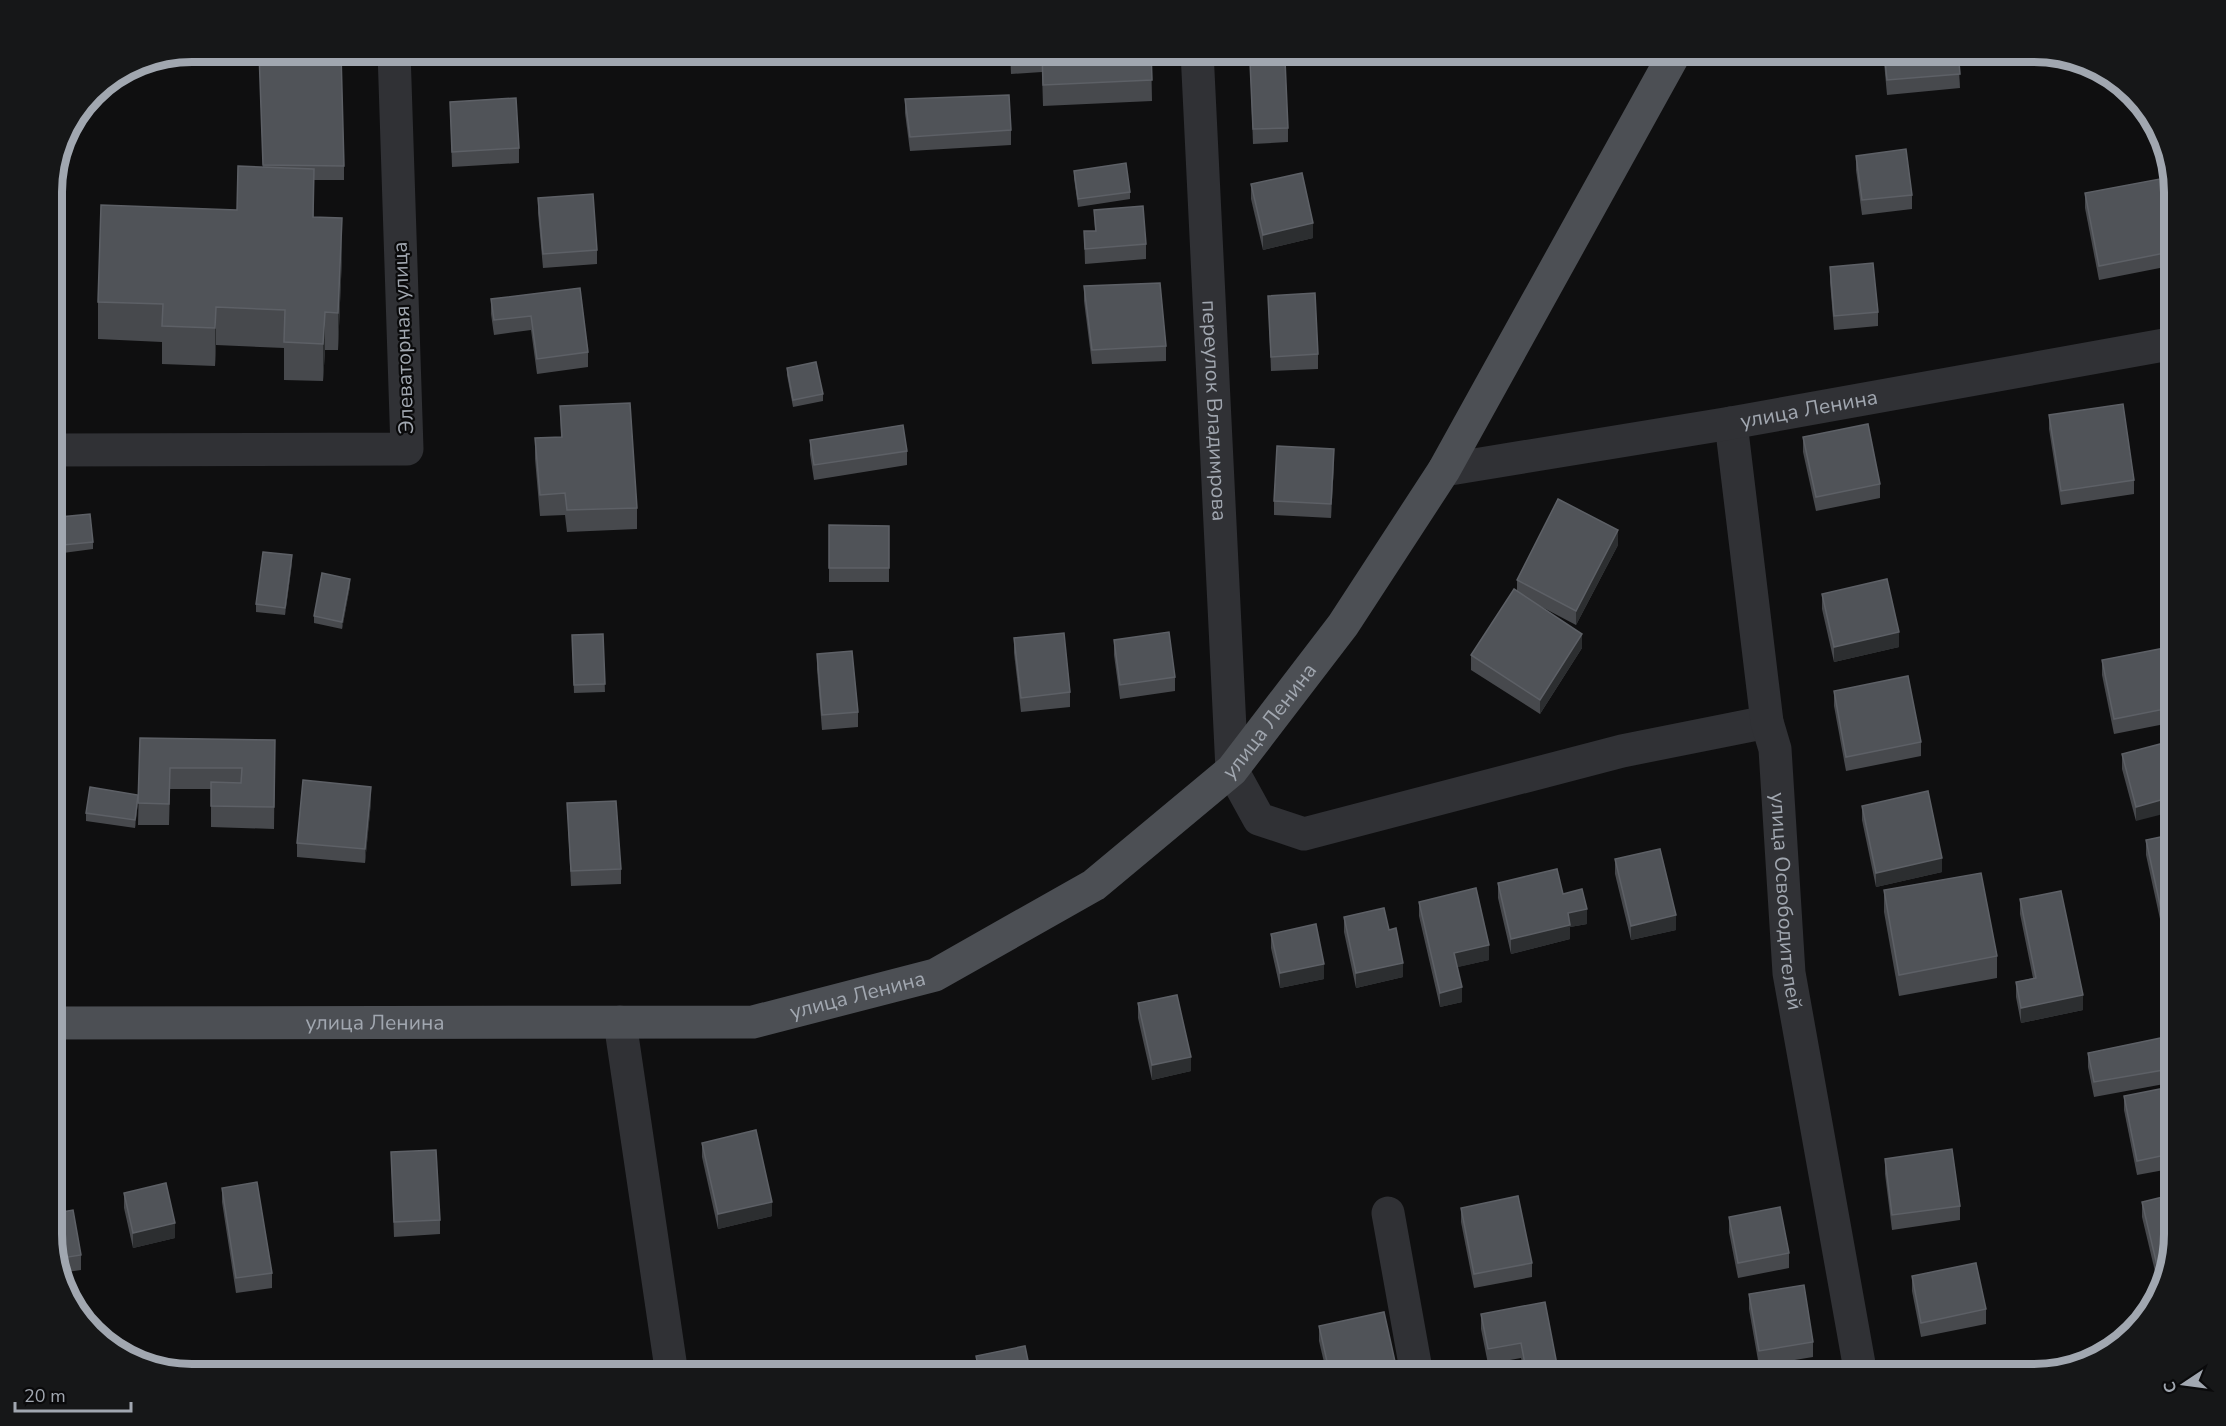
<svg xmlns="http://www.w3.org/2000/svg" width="2226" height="1426" font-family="'Nunito Sans',sans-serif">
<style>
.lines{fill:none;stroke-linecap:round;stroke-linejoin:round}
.minor{stroke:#303135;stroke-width:33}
.major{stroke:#4c4f54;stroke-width:33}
.wall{fill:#47494d}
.shaded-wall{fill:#2c2e30}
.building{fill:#505358;stroke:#5d6066;stroke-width:1.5}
.labels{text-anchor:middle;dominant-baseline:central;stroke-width:4.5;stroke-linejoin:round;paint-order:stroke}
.street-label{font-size:21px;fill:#a1a7b0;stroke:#0a0a0b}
.rim{fill:none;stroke:#a1a7b0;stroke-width:8}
</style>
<rect width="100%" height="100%" fill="#0f0f10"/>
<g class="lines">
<g class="minor">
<path id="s1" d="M1197,51L1232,770L1259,819L1304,834L1622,751L1767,722"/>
<path id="s2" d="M1731,423L1767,722L1775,749L1789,973L1861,1375"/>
<path d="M51,450L407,449L394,51"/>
<path id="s3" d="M1444,470L1731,423L2175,343"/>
<path d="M620,1022L672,1375"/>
<path d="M1388,1213L1417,1375"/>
</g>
<path class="major" id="s4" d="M51,1023L753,1022L935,975L1094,885L1232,770L1343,625L1444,470L1676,51"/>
</g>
<g class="wall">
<path d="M1010,51H1151L1152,101L1043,106L1042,72L1011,74Z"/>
<path d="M1883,51H1958L1960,88L1887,95Z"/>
<path d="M259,52L344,166V180H314V217L342,256L338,350H325L323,381L284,380V348L216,345L215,366L162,364V342L98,339V302L237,210L263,167Z"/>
<path d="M1250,62L1288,128V142L1253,144Z"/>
<path d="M905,99L1011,130V145L910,151L905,113Z"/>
<path d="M450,102L519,148V163L452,167Z"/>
<path d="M1856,156L1912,195V209L1862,215L1856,170Z"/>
<path d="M1074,171L1130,192V199L1078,207L1074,178Z"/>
<path d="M1251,184L1313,238L1263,250L1251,199Z"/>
<path d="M2085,193L2175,227V265L2099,280L2085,208Z"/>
<path d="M538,198L597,250V264L543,268L538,213Z"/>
<path d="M1094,210L1146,244V259L1085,264L1084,231H1095Z"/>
<path d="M1830,267L1878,312V326L1834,330L1830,282Z"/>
<path d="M1084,286L1166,346V361L1092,364L1084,301Z"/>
<path d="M580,288L588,352V367L537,374L531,330L494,335L491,314V299Z"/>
<path d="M1268,296L1318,354V369L1271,371Z"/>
<path d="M787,368L823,394V401L793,407L787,375Z"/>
<path d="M560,406L637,508V529L567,532L565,515L540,516L535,459V438L561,437Z"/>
<path d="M2049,415L2134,480V494L2061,505L2049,429Z"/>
<path d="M1803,437L1880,484V498L1816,511L1803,452Z"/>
<path d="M810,440L907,451V465L814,480L810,454Z"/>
<path d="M1334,464L1331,518L1274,515V501Z"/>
<path d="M60,517L93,542V549L63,553Z"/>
<path d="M829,525L889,526V582H829Z"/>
<path d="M1618,545L1576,625L1538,605L1582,648L1540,714L1471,670V655L1517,591V580Z"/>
<path d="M292,563L285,615L256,612V604Z"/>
<path d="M350,586L342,629L314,623V616Z"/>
<path d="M1822,594L1899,647L1834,662L1822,609Z"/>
<path d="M603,634L605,692L574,693L572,635Z"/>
<path d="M1014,638L1070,692V707L1021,712L1014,653Z"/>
<path d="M1114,640L1175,677V691L1120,699L1114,655Z"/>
<path d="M2175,646V722L2114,734L2102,675V660Z"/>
<path d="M817,654L858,712V727L822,730L817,669Z"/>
<path d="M1834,691L1921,742V756L1846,771L1834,706Z"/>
<path d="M140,738L275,740L274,829L211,827V789H170L169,825H138Z"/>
<path d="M2175,740L2136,821L2122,769V754Z"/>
<path d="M138,802L135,828L86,821V813Z"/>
<path d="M371,802L365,863L297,857V843Z"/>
<path d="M567,803L621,869V884L571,886Z"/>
<path d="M1862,806L1942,872L1876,887L1862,820Z"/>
<path d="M2175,834V925L2162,928L2146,855V840Z"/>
<path d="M1615,859L1676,930L1631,940L1615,874Z"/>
<path d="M1498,883L1563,894L1587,924L1570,927V939L1511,954L1498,898Z"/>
<path d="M1884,890L1997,956V978L1899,996L1884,912Z"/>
<path d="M2020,899L2083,1010L2021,1023L2016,997V982L2033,978L2020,914Z"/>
<path d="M1419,902L1489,960L1457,967L1462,1002L1440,1007L1419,916Z"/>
<path d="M1344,917L1389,930L1403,977L1356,988L1344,932Z"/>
<path d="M1271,934L1324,979L1280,988L1271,948Z"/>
<path d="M1138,1003L1191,1071L1152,1080L1138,1018Z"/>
<path d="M2175,1035V1082L2094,1097L2088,1067V1053Z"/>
<path d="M2175,1086V1168L2137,1175L2124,1110V1096Z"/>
<path d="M702,1143L772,1216L718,1229L702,1157Z"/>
<path d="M391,1152L440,1220V1234L394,1237Z"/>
<path d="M1885,1159L1960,1206V1220L1892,1230L1885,1174Z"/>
<path d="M222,1188L272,1273V1288L236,1293L222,1202Z"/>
<path d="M124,1193L175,1238L133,1248L124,1208Z"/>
<path d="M2142,1202L2175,1235L2159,1288L2142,1217Z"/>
<path d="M1461,1208L1532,1263V1277L1474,1288L1461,1222Z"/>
<path d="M1729,1217L1789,1253V1268L1738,1278L1729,1232Z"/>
<path d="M51,1243L81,1255V1270L60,1273Z"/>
<path d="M1912,1276L1986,1309V1324L1921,1337L1912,1291Z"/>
<path d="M1749,1294L1813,1342V1357L1759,1366L1749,1309Z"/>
<path d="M1481,1314L1558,1370V1375H1525L1521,1358L1488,1364L1481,1329Z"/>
<path d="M1319,1326L1398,1375H1327L1319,1341Z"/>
<path d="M976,1356L1031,1375H976Z"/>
</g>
<g class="shaded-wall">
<path d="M314,169V207L313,254V217Z"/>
<path d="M342,218V256L338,350V313Z"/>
<path d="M1313,223V238L1263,250V235Z"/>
<path d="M216,307V345L215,366V328Z"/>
<path d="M325,312V350L323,381V344Z"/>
<path d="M1334,449V464L1331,518V504Z"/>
<path d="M1618,530V545L1576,625V611Z"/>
<path d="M292,555V563L285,615V608Z"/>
<path d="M350,579V586L342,629V622Z"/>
<path d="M1899,632V647L1834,662V647Z"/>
<path d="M1582,634V648L1540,714V700Z"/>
<path d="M371,787V802L365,863V849Z"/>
<path d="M138,795V802L135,828V820Z"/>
<path d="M2175,796V811L2136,821V807Z"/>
<path d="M1942,858V872L1876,887V873Z"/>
<path d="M1587,909V924L1570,927V939L1511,954V939L1568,913Z"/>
<path d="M2175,911V925L2162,928V914Z"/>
<path d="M1676,915V930L1631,940V926Z"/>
<path d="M1489,945V960L1454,968V953Z"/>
<path d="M1403,963V977L1356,988V973Z"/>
<path d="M1324,964V979L1280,988V973Z"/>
<path d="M1462,987V1002L1440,1007V993Z"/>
<path d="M2083,995V1010L2021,1023V1008Z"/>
<path d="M1191,1057V1071L1152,1080V1065Z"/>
<path d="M772,1202V1216L718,1229V1214Z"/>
<path d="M175,1223V1238L133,1248V1233Z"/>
</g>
<g class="building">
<path d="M1011,51H1151L1152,80L1043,85L1042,51L1011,53Z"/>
<path d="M1884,51H1958L1960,74L1887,80Z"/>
<path d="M259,52L341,53L344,166L263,165Z"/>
<path d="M1285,60L1288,128L1253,129L1250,62Z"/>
<path d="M1009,95L1011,130L910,137L905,99Z"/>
<path d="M516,98L519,148L452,152L450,102Z"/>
<path d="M1906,149L1912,195L1862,200L1856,156Z"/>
<path d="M1126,163L1130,192L1078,199L1074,171Z"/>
<path d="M238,166L314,169L313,217L342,218L338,313L325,312L323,344L284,342L285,310L216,307L215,328L162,326L163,304L98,302L101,205L237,210Z"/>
<path d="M1302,173L1313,223L1263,235L1251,184Z"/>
<path d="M2165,178L2175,227V251L2099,266L2085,193Z"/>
<path d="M593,194L597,250L543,254L538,198Z"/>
<path d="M1143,206L1146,244L1085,249L1084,231H1096L1094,210Z"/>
<path d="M1873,263L1878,312L1834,316L1830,267Z"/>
<path d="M1160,283L1166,346L1092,350L1084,286Z"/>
<path d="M580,288L588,352L537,359L531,316L494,320L491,299Z"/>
<path d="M1315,293L1318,354L1271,357L1268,296Z"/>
<path d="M816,362L823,394L793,400L787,368Z"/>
<path d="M630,403L637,508L567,510L565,493L540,495L535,438L562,437L560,406Z"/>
<path d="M2123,404L2134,480L2061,491L2049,415Z"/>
<path d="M1868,424L1880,484L1816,497L1803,437Z"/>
<path d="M903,425L907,451L814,465L810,440Z"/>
<path d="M1277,446L1334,449L1331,504L1274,501Z"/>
<path d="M1558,499L1618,530L1576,611L1517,580Z"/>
<path d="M90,514L93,542L63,545L60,517Z"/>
<path d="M829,525L889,526V568H829Z"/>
<path d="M263,552L292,555L285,608L256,604Z"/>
<path d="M322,573L350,579L342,622L314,616Z"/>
<path d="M1887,579L1899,632L1834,647L1822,594Z"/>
<path d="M1514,589L1582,634L1540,700L1471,655Z"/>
<path d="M1169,632L1175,677L1120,685L1114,640Z"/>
<path d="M1064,633L1070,692L1021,698L1014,638Z"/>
<path d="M603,634L605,684L574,685L572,635Z"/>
<path d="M2175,646V707L2114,719L2102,660Z"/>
<path d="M852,651L858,712L822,715L817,654Z"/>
<path d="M1908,676L1921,742L1846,757L1834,691Z"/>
<path d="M140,738L275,740L274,807L211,806V782L241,783L242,768H170L169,804L138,803Z"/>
<path d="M2175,740V796L2136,807L2122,754Z"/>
<path d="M303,780L371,787L365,849L297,843Z"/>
<path d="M90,787L138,795L135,820L86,813Z"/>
<path d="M1928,791L1942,858L1876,873L1862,806Z"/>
<path d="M616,801L621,869L571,871L567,803Z"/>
<path d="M2175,834V911L2162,914L2146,840Z"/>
<path d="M1660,849L1676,915L1631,926L1615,859Z"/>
<path d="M1557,869L1563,894L1582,889L1587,909L1568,913L1570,925L1511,939L1498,883Z"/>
<path d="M1981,873L1997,956L1899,975L1884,890Z"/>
<path d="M1476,888L1489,945L1454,953L1462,987L1440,993L1419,902Z"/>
<path d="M2061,891L2083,995L2021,1008L2016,982L2036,978L2020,899Z"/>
<path d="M1384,908L1389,930L1396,928L1403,963L1356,973L1344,917Z"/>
<path d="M1316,924L1324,964L1280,973L1271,934Z"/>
<path d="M1177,995L1191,1057L1152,1065L1138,1003Z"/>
<path d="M2175,1035V1068L2094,1082L2088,1053Z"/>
<path d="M2175,1086V1153L2137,1161L2124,1096Z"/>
<path d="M756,1130L772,1202L718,1214L702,1143Z"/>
<path d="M1952,1149L1960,1206L1892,1215L1885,1159Z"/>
<path d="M436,1150L440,1220L394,1222L391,1152Z"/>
<path d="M257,1182L272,1273L236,1278L222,1188Z"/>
<path d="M166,1183L175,1223L133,1233L124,1193Z"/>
<path d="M2175,1194V1235L2162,1278H2160L2142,1202Z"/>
<path d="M1518,1196L1532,1263L1474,1274L1461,1208Z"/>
<path d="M1780,1207L1789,1253L1738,1263L1729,1217Z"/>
<path d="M73,1210L81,1255L56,1259L51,1243V1214Z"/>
<path d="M1976,1263L1986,1309L1921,1323L1912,1276Z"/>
<path d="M1804,1285L1813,1342L1759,1351L1749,1294Z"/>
<path d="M1545,1302L1558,1370L1533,1375H1527L1521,1343L1488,1349L1481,1314Z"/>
<path d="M1384,1312L1398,1375H1330L1319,1326Z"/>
<path d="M1025,1346L1031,1375H980L976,1356Z"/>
<path d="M1997,1371V1375H1978Z"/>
</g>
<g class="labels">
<g class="street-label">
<text transform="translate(403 338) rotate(-92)">Элеваторная улица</text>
<text stroke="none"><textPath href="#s3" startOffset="370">улица Ленина</textPath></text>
<text stroke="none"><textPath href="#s1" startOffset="360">переулок Владимрова</textPath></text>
<text stroke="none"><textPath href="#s4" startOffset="1314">улица Ленина</textPath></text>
<text stroke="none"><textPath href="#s2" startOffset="482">улица Освободителей</textPath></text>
<text stroke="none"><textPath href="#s4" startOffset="810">улица Ленина</textPath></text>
<text stroke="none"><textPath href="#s4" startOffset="324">улица Ленина</textPath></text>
</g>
</g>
<path d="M0 0H2226V1426H0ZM192 62H2034A130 130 0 0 1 2164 192V1234A130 130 0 0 1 2034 1364H192A130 130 0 0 1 62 1234V192A130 130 0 0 1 192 62Z" fill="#161718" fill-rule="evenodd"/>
<path class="rim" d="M192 62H2034A130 130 0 0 1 2164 192V1234A130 130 0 0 1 2034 1364H192A130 130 0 0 1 62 1234V192A130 130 0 0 1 192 62Z"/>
<g transform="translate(2184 1384) rotate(257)" stroke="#0a0a0b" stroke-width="4.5" paint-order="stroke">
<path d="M0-4.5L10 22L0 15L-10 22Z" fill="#a1a7b0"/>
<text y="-9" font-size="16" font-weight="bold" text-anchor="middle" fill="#a1a7b0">С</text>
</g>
<path d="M15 1402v9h116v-9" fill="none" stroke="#a1a7b0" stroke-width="3"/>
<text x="24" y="1402" font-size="18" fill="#a1a7b0" stroke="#0a0a0b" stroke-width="4.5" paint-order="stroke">20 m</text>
</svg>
